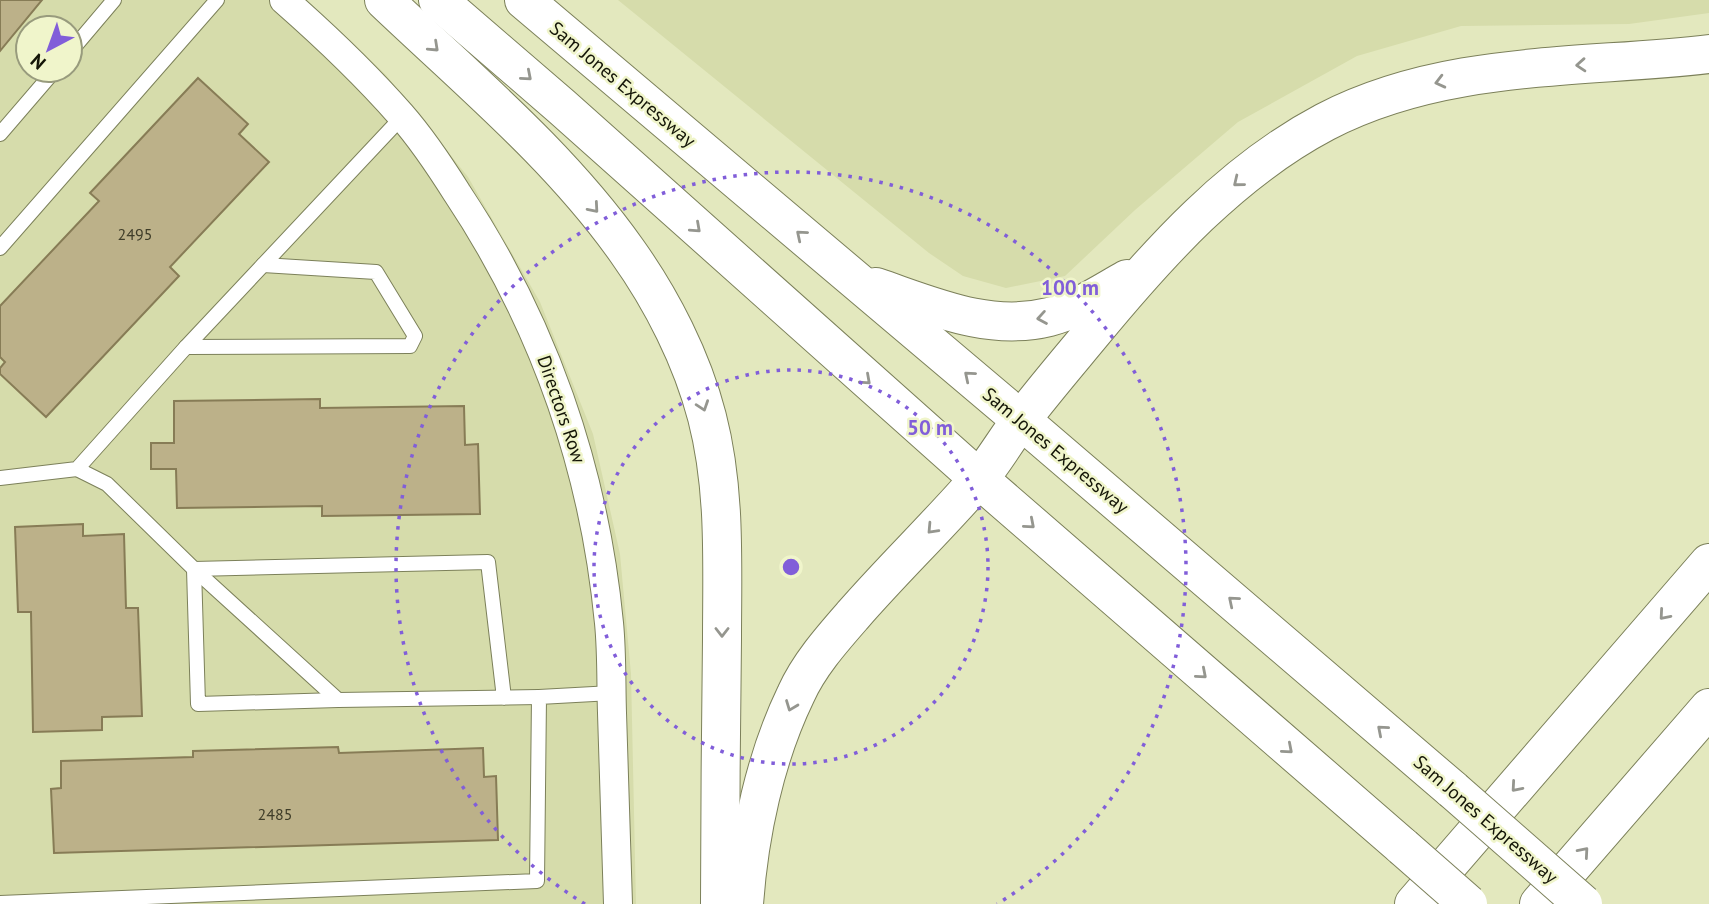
<svg xmlns="http://www.w3.org/2000/svg" width="1709" height="904" font-family="'PT Sans',sans-serif">
<style>
.built{fill:#d6dcab;fill-rule:evenodd}
.building{fill:#bcb189;stroke:#877c56;stroke-width:2}
.lines{fill:none;stroke-linecap:round;stroke-linejoin:round}
.lane-casing{stroke:#7c805a;stroke-width:16}
.street-casing{stroke:#7c805a;stroke-width:30}
.primary-casing{stroke:#7c805a;stroke-width:40}
.highway-casing{stroke:#7c805a;stroke-width:40}
.lane{stroke:#fff;stroke-width:14}
.street{stroke:#fff;stroke-width:28}
.primary{stroke:#fff;stroke-width:38}
.highway{stroke:#fff;stroke-width:38}
.primary-bridge-casing{stroke:#7c805a;stroke-width:40;stroke-linecap:butt}
.primary-bridge{stroke:#fff;stroke-width:38}
.oneway{stroke:#95968f}
.ring{fill:none;stroke:#815ed9;stroke-width:3.5;stroke-dasharray:3.5 7}
.labels{text-anchor:middle;dominant-baseline:central;stroke-width:5;stroke-linejoin:round;paint-order:stroke}
.number-label{font-size:16px;fill:#3e3c28}
.street-label{font-size:19px;fill:#141507;stroke:#f0f5cb}
.centre{fill:#815ed9;stroke:#f0f5cb;stroke-width:3.5}
.ring-label{font-size:21px;text-anchor:middle;font-weight:bold;fill:#815ed9;stroke:#f0f5cb;stroke-width:5;stroke-linejoin:round;paint-order:stroke}
</style>
<rect width="100%" height="100%" fill="#e3e8be"/>
<g class="built">
<path d="M0,0H307L386,75L468,177L540,302L593,434L620,554L631,674L636,904H0ZM28,28H70V70H28Z"/>
<path d="M618,0H1709V13L1629,24L1461,26L1357,56L1238,122L1135,210L1065,276L1006,288L963,276L929,253Z"/>
</g>
<g class="building">
<path d="M0,0H42L0,51Z"/>
<path d="M198,78L248,124L239,134L269,162L170,267L179,276L46,417L0,374V368L5,362L0,357V306L99,201L90,193Z"/>
<path d="M320,399V408L464,406L465,445L478,444L480,514L322,516V506L177,508L176,469H151V443H174V401Z"/>
<path d="M83,524V536L124,534L126,608H138L142,716L102,717V730L33,732L31,612H18L15,527Z"/>
<path d="M338,747L339,753L483,748L484,777L496,776L498,840L54,853L51,789L61,788V761L193,757V751Z"/>
</g>
<g class="lines">
<g class="lane-casing">
<g id="lane">
<path d="M70,52L114,0"/>
<path d="M0,134L55,70"/>
<path d="M0,248L217,0"/>
<path d="M186,347L410,346L415,336L376,272L263,265"/>
<path d="M77,469L107,484L194,569L338,700"/>
<path d="M0,478L77,469L186,347L402,117"/>
<path d="M504,698L488,562L194,569L198,704L338,700L539,697"/>
<path d="M0,903L537,881L539,697L612,693"/>
</g>
</g>
<g class="street-casing">
<path id="street" d="M284,0C325,36 365,74 401,115C422,139 440,166 457,193C543,322 594,468 609,623C612,653 611,683 612,713C614,777 616,840 618,904"/>
</g>
<g class="primary-casing">
<g id="primary">
<path d="M1021,420L1453,790"/>
<path d="M979,479L1403,847"/>
</g>
</g>
<g class="highway-casing">
<g id="highway">
<path d="M384,0C468,80 560,156 627,251C662,300 692,359 707,417C726,490 722,565 722,639C721,727 720,816 720,904"/>
<path d="M438,0L562,107L979,479"/>
<path d="M524,0L1021,420"/>
<path d="M876,287C932,306 989,332 1049,317C1077,310 1102,293 1127,279"/>
<path d="M744,904C749,834 765,758 796,694C809,665 832,639 853,615C893,569 937,527 977,481C994,462 1006,439 1022,419C1045,389 1069,361 1093,332C1159,252 1232,171 1325,122C1444,60 1580,69 1709,54"/>
<path d="M1414,904L1709,563"/>
<path d="M1539,904L1709,708"/>
</g>
</g>
<use href="#lane" class="lane"/>
<use href="#street" class="street"/>
<use href="#primary" class="primary"/>
<use href="#highway" class="highway"/>
<g class="primary-bridge-casing">
<g id="primary-bridge">
<path d="M1453,790L1583,904"/>
<path d="M1403,847L1468,904"/>
</g>
</g>
<use href="#primary-bridge" class="primary-bridge"/>
</g>
<defs><path id="oneway-chevron" d="M-2-3.5L2.5 0L-2 3.5" fill="none" stroke-width="1.6" stroke-linecap="round" stroke-linejoin="round" transform="scale(1.75)"/></defs>
<g class="oneway">
<use href="#oneway-chevron" transform="translate(434 47) rotate(43)"/>
<use href="#oneway-chevron" transform="translate(1581 65) rotate(176)"/>
<use href="#oneway-chevron" transform="translate(527 76) rotate(41)"/>
<use href="#oneway-chevron" transform="translate(1440 82) rotate(166)"/>
<use href="#oneway-chevron" transform="translate(1238 182) rotate(141)"/>
<use href="#oneway-chevron" transform="translate(594 208) rotate(49)"/>
<use href="#oneway-chevron" transform="translate(696 228) rotate(42)"/>
<use href="#oneway-chevron" transform="translate(801 235) rotate(-140)"/>
<use href="#oneway-chevron" transform="translate(1042 318) rotate(170)"/>
<use href="#oneway-chevron" transform="translate(969 376) rotate(-140)"/>
<use href="#oneway-chevron" transform="translate(866 380) rotate(42)"/>
<use href="#oneway-chevron" transform="translate(703 406) rotate(71)"/>
<use href="#oneway-chevron" transform="translate(1030 524) rotate(41)"/>
<use href="#oneway-chevron" transform="translate(932 529) rotate(133)"/>
<use href="#oneway-chevron" transform="translate(1233 601) rotate(-140)"/>
<use href="#oneway-chevron" transform="translate(1664 615) rotate(131)"/>
<use href="#oneway-chevron" transform="translate(722 632) rotate(90)"/>
<use href="#oneway-chevron" transform="translate(1202 674) rotate(41)"/>
<use href="#oneway-chevron" transform="translate(791 706) rotate(111)"/>
<use href="#oneway-chevron" transform="translate(1382 730) rotate(-139)"/>
<use href="#oneway-chevron" transform="translate(1288 749) rotate(41)"/>
<use href="#oneway-chevron" transform="translate(1516 787) rotate(131)"/>
<use href="#oneway-chevron" transform="translate(1584 852) rotate(-49)"/>
</g>
<g class="ring">
<circle cx="791" cy="567" r="197"/>
<path d="M585 904A395 395 0 1 1 997 904"/>
</g>
<g class="labels">
<g class="number-label">
<text x="135" y="234">2495</text>
<text x="275" y="814">2485</text>
</g>
<g class="street-label">
<text transform="translate(623 84) rotate(40)">Sam Jones Expressway</text>
<text transform="translate(562 409) rotate(71)">Directors Row</text>
<text transform="translate(1056 450) rotate(40)">Sam Jones Expressway</text>
<text transform="translate(1486 819) rotate(41)">Sam Jones Expressway</text>
</g>
</g>
<circle cx="791" cy="567" r="10" class="centre"/>
<g class="ring-label">
<text x="1070" y="295">100 m</text>
<text x="930" y="435">50 m</text>
</g>
<g transform="translate(49 49) rotate(221)"><circle r="33" fill="#f0f5cb" stroke="#989b7d" stroke-width="2"/>
<path d="M0-5L12 26L0 18L-12 26Z" fill="#815ed9"/>
<text y="-10" font-size="19" font-weight="bold" text-anchor="middle" fill="#141507">N</text>
</g>
</svg>
